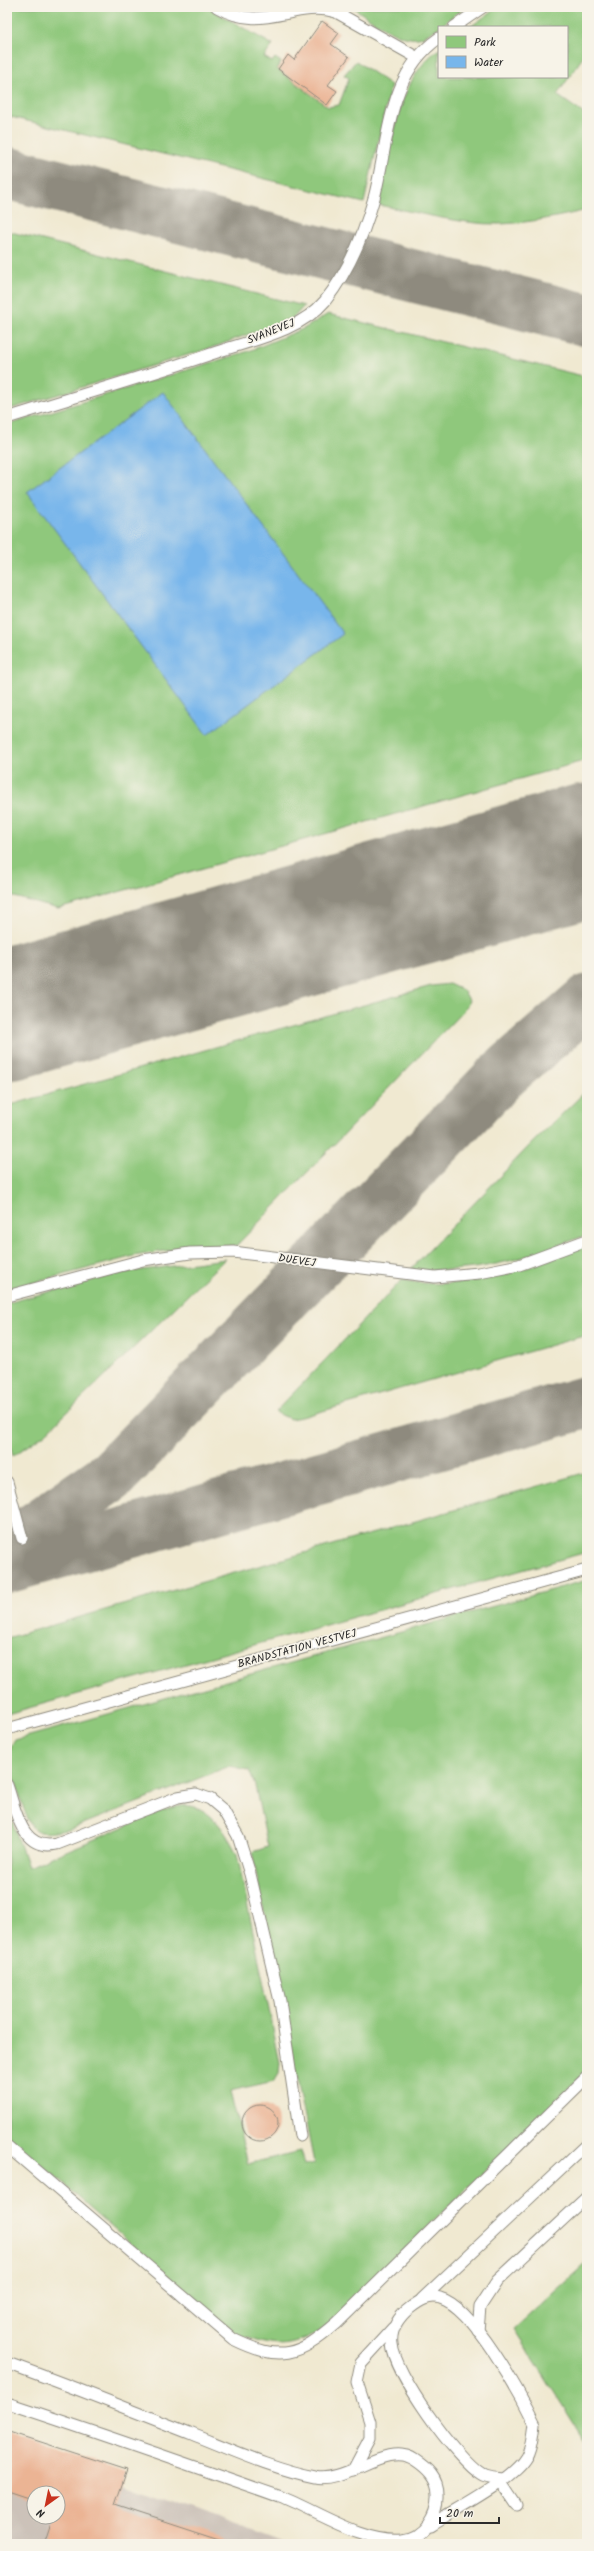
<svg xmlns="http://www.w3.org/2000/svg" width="594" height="2551" font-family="Kalam,sans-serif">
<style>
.industrial{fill:#ccc2b9;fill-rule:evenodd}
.green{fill:#8fc87c;stroke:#5d7a54}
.water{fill:#78b6eb;stroke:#52708b}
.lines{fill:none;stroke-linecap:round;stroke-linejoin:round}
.taxiway{stroke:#8e8a7e;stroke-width:53}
.runway{stroke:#8e8a7e;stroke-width:133}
.building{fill:#ebb494}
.lane-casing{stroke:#8e8a7e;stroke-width:13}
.lane{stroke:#fff;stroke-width:11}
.labels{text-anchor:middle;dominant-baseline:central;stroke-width:3.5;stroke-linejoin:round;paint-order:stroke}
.street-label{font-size:11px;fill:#2b2b2b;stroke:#f7f3e8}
</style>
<rect width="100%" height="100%" fill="#f7f3e8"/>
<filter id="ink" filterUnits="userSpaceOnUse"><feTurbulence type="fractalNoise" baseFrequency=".025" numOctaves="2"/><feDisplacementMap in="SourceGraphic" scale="8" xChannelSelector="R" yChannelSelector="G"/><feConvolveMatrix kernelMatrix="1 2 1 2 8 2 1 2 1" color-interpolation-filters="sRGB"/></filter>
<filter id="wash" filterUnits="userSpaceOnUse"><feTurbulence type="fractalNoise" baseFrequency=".012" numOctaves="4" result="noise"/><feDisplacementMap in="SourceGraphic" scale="16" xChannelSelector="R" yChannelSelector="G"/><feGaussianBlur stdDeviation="0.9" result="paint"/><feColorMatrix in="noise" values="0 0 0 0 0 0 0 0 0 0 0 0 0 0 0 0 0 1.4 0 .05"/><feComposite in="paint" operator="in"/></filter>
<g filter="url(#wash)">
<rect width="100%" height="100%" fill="#f0e9d1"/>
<path class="industrial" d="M7,2442L286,2544H7ZM34,2493H58V2517H34Z"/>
<g class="green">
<path d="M7,7H207L273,45L264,57L272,62L275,58L281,62L277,69L328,107L339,105L349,78L344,75L356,61L391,85L364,203L7,116Z"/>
<path d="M352,7H466C452,16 437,31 422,37C403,45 368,17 352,7Z"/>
<path d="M498,7H587V51L557,95L587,116V210C558,217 529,223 499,224C465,225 414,212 379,205C389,156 395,80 439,49V77H567V27H470Z"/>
<path d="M7,231L304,306L294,317L217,346L7,410Z"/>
<path d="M328,314L587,377V760L58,909L7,895V425L249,351L305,328Z"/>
<path d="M449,984L464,991L469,1000L466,1008L237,1245L177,1249L134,1256L7,1290V1106L431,986Z"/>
<path d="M587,1090V1235C554,1247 521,1260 486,1266C461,1271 435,1270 409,1271L532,1143Z"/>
<path d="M587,1245V1335L302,1417L290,1419L275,1412L402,1280C468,1293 526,1269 587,1245Z"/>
<path d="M225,1259L46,1433L13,1456L7,1433V1303L120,1273Z"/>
<path d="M587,1472V1552L7,1714V1638Z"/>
<path d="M587,1580V2071L324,2329C287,2351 273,2348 234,2333L7,2135V1807L28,1867L162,1811C168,1809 175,1807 181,1806C209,1802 227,1834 237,1854L280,2063L279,2073L274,2081L230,2091L248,2164L300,2151L304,2165L314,2163L252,1852L268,1847L255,1786L249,1770L230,1766L68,1830C57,1831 43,1836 34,1829C24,1820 12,1767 8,1752L15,1740Z"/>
<path d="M587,2262V2444L514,2329Z"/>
</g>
<path class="water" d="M163,392L343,634L207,735L27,492Z"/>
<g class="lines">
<g class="taxiway">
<path d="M7,173L587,320"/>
<path d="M7,985L59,991L95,989"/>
<path d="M7,1548L112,1475L501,1076L587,1001"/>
<path d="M7,1567L587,1402"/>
</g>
<path class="runway" d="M7,1014L587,850"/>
</g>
<g id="blocks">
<g class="building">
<path d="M322,21L339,33L331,44L349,57L328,85L337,91L327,105L278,69L288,55L294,60Z"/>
<circle cx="260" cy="2123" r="18"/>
<path d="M7,2431L127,2470L115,2505L225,2541L224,2544H44L53,2517H58V2493H34V2500L7,2491Z"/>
</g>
</g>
</g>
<g filter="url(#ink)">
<use href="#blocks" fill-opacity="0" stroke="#8e8a7e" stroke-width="1"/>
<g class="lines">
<g class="lane-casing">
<g id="lane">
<path d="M217,7C263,34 293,0 336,12L416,57"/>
<path d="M454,27L483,7"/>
<path d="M7,418C77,396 147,376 217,352C252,340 300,331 325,301C348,272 364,234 374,198C389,142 387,74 439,38"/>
<path d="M7,1296L143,1260L190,1253L233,1252L435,1277L479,1273L519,1265L587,1240"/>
<path d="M7,1482L22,1538"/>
<path d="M7,1729L587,1570"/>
<path d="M7,1785C16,1810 21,1852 57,1844L178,1797L196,1794L210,1799L223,1810L238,1836L250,1874L280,2001L300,2136"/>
<path d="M7,2146L233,2339C280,2362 298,2357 337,2323L587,2077"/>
<path d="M422,2299L587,2144"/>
<path d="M478,2331L480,2307L497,2281L587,2197"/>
<path d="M7,2363C69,2385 130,2410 192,2434C230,2449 274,2469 315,2477C347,2484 386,2440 415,2460C427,2468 438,2478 438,2494C439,2514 425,2537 403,2539C363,2543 317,2511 281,2497C190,2465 99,2433 7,2403"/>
<path d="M353,2470L370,2438V2422L357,2382L361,2363L393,2328"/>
<path d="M500,2481L516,2505"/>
<path d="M430,2526C454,2510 513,2481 527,2457C533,2447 533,2435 535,2424C520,2393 473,2307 440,2298C429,2294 418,2302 410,2308C399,2316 390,2330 392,2344C394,2373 456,2459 481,2474C486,2478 497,2478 504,2479"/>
</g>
</g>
<use href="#lane" class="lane"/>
</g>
</g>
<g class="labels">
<g class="street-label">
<text transform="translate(271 332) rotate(-22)">SVANEVEJ</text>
<text transform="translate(297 1261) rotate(8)">DUEVEJ</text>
<text transform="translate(297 1649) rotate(-15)">BRANDSTATION VESTVEJ</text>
</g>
</g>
<rect width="594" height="2551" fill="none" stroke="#f7f3e8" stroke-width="24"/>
<rect x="438" y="26" width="130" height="52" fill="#f7f3e8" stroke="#a5a39c"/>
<rect x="446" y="36" width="20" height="12" fill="#8fc87c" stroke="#a5a39c"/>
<text x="474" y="46" font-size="12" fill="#2b2b2b">Park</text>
<rect x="446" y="56" width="20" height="12" fill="#78b6eb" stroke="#a5a39c"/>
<text x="474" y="66" font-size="12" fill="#2b2b2b">Water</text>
<g transform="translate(46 2505) rotate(213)"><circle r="19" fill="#f7f3e8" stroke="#a5a39c"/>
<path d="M0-3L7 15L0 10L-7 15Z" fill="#c8321e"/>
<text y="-6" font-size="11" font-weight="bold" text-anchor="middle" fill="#2b2b2b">N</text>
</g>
<path d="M440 2517v6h59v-6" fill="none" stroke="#2b2b2b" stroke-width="2"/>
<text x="446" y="2517" font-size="12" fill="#2b2b2b" stroke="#f7f3e8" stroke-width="3" paint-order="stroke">20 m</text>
</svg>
